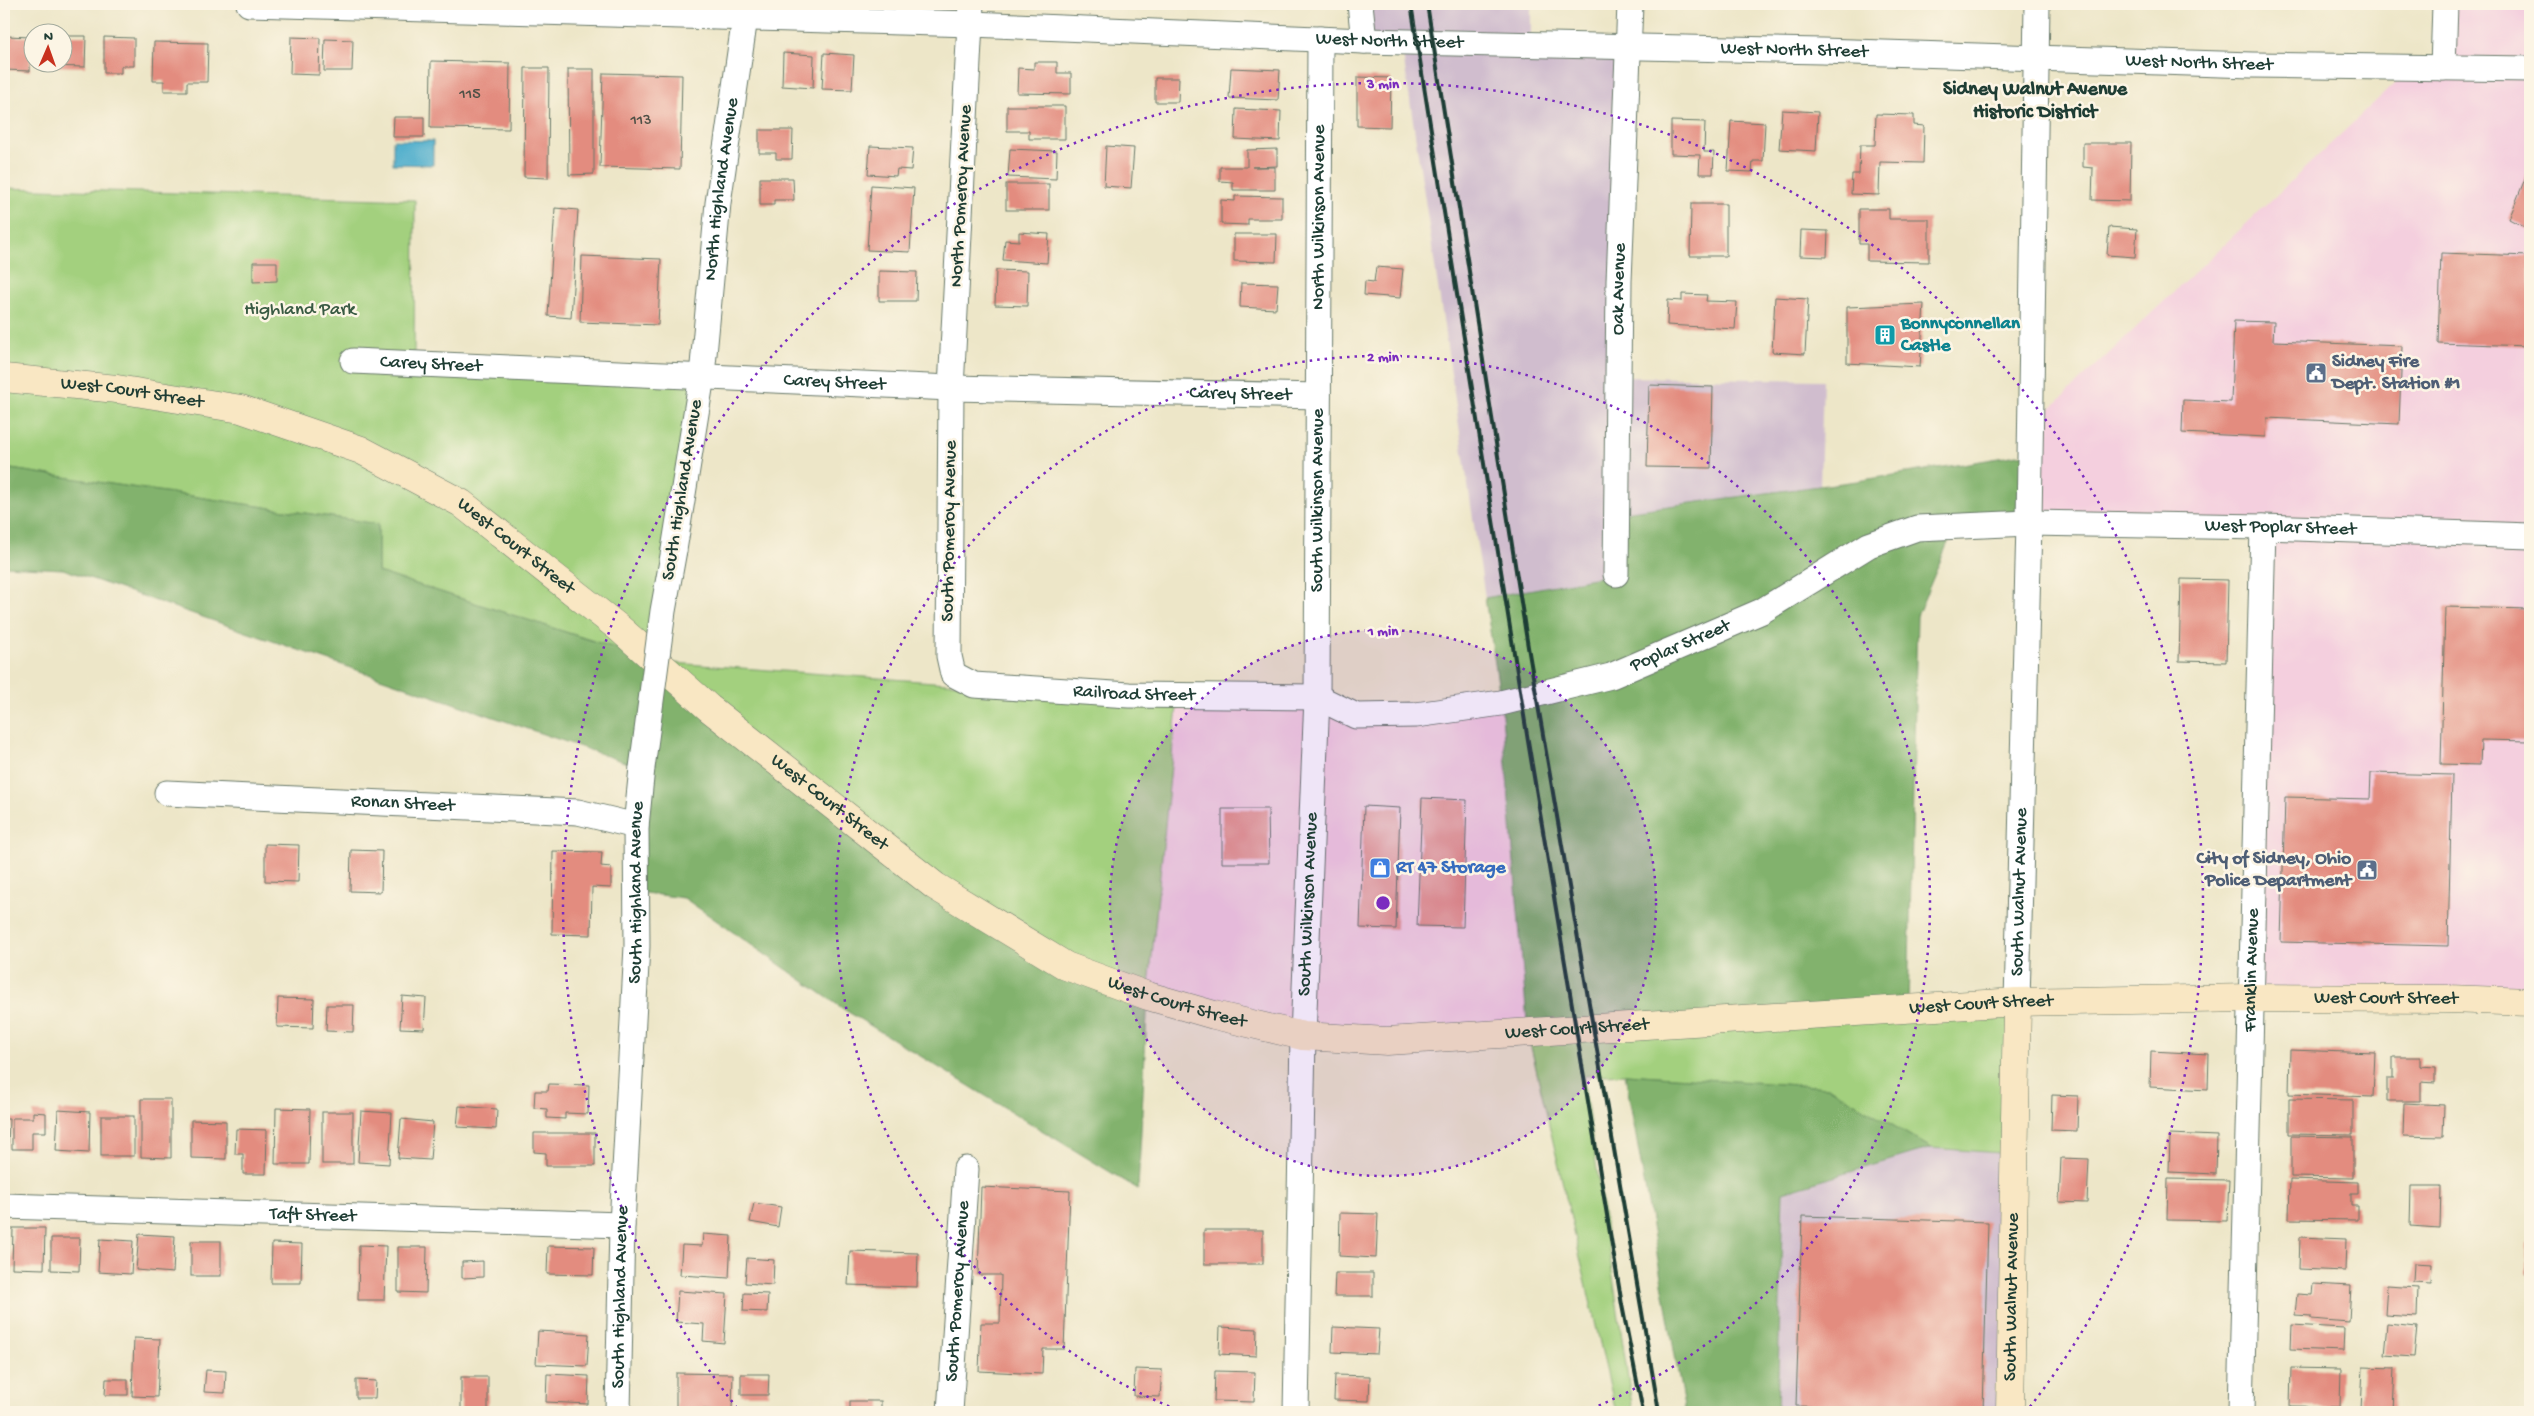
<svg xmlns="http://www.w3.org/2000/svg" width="2534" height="1416" font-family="'Gochi Hand',sans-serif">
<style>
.built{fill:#f4cfde}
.industrial{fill:#d0bdce}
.green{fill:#a3d07e;stroke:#618659}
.forest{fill:#82b26d;stroke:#507850}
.water{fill:#4dadcc;stroke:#367580}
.building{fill:#e38c7f}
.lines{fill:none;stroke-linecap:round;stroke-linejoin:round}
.street-casing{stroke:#677868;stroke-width:27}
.secondary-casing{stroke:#677868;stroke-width:29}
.street{stroke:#fff;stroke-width:25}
.secondary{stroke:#f9e7c3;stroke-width:28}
.rail{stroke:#1f3d34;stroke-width:4}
.street-bridge-casing{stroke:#677868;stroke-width:27;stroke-linecap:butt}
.street-bridge{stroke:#fff;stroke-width:25}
.ring{fill:none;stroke:#7b2cbf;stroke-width:2.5;stroke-dasharray:2.5 5}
.labels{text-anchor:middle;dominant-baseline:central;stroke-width:5;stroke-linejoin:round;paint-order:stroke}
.number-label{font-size:16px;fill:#505147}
.street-label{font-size:19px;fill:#1f3d34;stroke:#fcf5e5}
.park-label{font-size:19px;fill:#395a43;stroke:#fcf5e5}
.culture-label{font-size:19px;font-weight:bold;fill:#0d838f;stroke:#fcf5e5;text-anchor:start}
.service-label{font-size:19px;font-weight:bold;fill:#4e5e75;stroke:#fcf5e5;text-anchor:start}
.shop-label{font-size:19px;font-weight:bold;fill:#366cbe;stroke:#fcf5e5;text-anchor:start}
.neighbourhood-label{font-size:20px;font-weight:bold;fill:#1f3d34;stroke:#fcf5e5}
.centre{fill:#7b2cbf;stroke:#fcf5e5;stroke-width:2.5}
.ring-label{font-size:15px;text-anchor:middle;font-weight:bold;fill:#7b2cbf;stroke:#fcf5e5;stroke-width:5;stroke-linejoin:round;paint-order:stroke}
</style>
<rect width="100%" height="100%" fill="#fcf5e5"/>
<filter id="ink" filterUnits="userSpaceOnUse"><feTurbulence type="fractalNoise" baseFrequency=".02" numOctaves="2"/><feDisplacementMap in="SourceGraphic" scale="10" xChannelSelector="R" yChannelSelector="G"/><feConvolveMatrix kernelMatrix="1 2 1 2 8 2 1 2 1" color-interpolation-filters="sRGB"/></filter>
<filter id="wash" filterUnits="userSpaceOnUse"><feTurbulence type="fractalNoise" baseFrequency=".0096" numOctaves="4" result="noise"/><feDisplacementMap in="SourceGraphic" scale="20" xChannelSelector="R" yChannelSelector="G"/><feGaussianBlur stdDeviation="1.12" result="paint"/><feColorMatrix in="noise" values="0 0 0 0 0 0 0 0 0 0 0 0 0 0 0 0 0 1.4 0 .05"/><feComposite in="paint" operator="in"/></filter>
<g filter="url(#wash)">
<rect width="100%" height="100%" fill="#ede6c8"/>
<g class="built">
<path d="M2445,4H2530V1002L2251,998L2263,527L2029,523L2030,428L2412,67L2443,68Z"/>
<path d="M1178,696L1317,697L1356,716L1501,703L1528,1034L1387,1041L1148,996Z"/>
</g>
<g class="industrial">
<path d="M1360,4H1531V43L1630,46L1618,377L1823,380L1820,486L1617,513L1616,574L1485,598L1401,41H1364Z"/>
<path d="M1931,1148L2015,1154L2010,1412H1777L1783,1192Z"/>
</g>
<g class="green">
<path d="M4,188L415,200L414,364L702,376L659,662L974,685L1178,696L1148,996L935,886L659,662L378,572V524L4,468Z"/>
<path d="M2017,1002L2015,1154L1931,1148L1828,1087L1625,1074L1583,1076L1633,1412H1616L1528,1034Z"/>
</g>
<g class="forest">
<path d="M2030,453L2029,523L1955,526L1917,616L1908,1009L1528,1034L1501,703L1485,598L1616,574V513L1857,481Z"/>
<path d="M4,468L378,524V572L659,662L935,886L1148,996L1138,1189L845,1010L684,898L637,892L642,768L63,569L4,566Z"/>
<path d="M1625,1074L1828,1087L1931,1148L1783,1192L1777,1412H1685Z"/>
</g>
<path class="water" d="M393,140L433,141V165L393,164Z"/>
<g id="blocks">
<g class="building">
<path d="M6,36L31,37L30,71L4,70Z"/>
<path d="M62,36H86L85,67L46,66V62H62Z"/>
<path d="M104,37L134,38V66H121V73H104Z"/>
<path d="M291,37L320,38L319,75L290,74Z"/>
<path d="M325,39L353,40L352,71H324Z"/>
<path d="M154,42L208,43L207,82H187V91H164V81H153Z"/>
<path d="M783,53L814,55L813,88L782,86Z"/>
<path d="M824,53L854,55L852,90L822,89Z"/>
<path d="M431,61L510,63L509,129L430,128Z"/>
<path d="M1034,62H1057V73H1071V94L1017,93L1018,68L1034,69Z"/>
<path d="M525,68H549L548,178L524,177Z"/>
<path d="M1231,68L1280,70L1278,100L1229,98Z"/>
<path d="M568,69H594V174L569,175Z"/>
<path d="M603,73L682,75L680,169L600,167Z"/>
<path d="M1357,77L1391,78L1390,127L1357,126Z"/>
<path d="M1155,78H1179L1178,102H1155Z"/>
<path d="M1007,106H1065V139H1029V131H1007Z"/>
<path d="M1236,109L1281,111L1280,141L1235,139Z"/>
<path d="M1782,110L1818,112L1816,151L1779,149Z"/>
<path d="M1876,114L1914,115V125L1924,126L1923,163L1880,162L1879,195L1851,194L1852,174H1859L1860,145H1875Z"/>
<path d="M394,117H424V137H393Z"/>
<path d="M1671,121L1705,122L1704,152H1714L1713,174H1699L1700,155L1671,154Z"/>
<path d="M1731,121L1765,123L1763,161H1753L1752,172L1728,171Z"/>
<path d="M759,130H793L792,159H776V153H759Z"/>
<path d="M2083,143H2131L2130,201L2092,200L2093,168L2083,167Z"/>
<path d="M870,146L913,148L911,170L897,169L896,176L868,174Z"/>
<path d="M1106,146L1134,148L1131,188L1104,186Z"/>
<path d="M1010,149L1057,151L1056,179L1008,177Z"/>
<path d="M1277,149V166L1252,167H1275V190H1233V182L1220,181V167H1247V150Z"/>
<path d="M2530,166V230L2509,219Z"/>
<path d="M760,178H793L794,200H774V205H760Z"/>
<rect x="1006" y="184" width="43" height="26"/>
<path d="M871,185L914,188L910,252L867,250Z"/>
<path d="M1235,196L1282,197V219H1248V225L1221,224V200L1235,201Z"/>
<path d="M1691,204H1726V256H1690Z"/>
<path d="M555,208L578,210L571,318L548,316Z"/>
<path d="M1859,209H1889V219H1929V262L1867,261V244H1859Z"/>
<path d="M2109,227L2137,229L2135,257L2107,255Z"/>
<path d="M1801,230L1828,231L1827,257L1800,256Z"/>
<path d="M1019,232L1049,234L1047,263L1003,260L1005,240L1019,241Z"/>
<path d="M1234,234H1277L1276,262L1234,261Z"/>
<path d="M2441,253L2530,256L2529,346L2438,343Z"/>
<path d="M582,256L661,259L658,325L580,322Z"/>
<path d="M253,262H277V281L253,282Z"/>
<path d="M1376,267L1403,269L1400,298L1364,295L1365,281L1374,282Z"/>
<path d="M996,270L1028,271L1027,306L995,305Z"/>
<path d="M879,271L917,272L916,301H879Z"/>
<path d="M1241,283L1278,284L1276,309L1240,307Z"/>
<path d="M1682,294L1707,295L1706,301L1737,302L1735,329L1667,325L1668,300L1682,301Z"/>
<path d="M1775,297L1808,299L1805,354L1772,352Z"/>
<path d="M1924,304L1920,367L1847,363V307Z"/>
<path d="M2234,321L2274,322L2273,341L2402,346L2399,424L2267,418L2266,437L2182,433L2183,400L2231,402Z"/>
<path d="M1649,385L1713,387L1711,468L1647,467Z"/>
<path d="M2181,579L2228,580L2226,662L2179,661Z"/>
<path d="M2445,607L2530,609V741L2481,740L2480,765L2441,764Z"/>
<path d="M2371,773L2452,775L2448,946L2281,942L2285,797L2370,799Z"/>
<path d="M1422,798L1467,800L1463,927L1417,926Z"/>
<path d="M1364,806L1400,808L1396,929L1360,928Z"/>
<path d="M1222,809H1268L1269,863H1222Z"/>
<path d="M265,844L299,845L298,882L265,881Z"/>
<path d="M351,850L382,851L381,892L350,891Z"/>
<path d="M553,851L602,852L601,866L611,867V888L592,887L591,935L552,934Z"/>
<path d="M402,996L426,998L424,1029L400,1028Z"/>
<path d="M278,998L314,999L313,1028L277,1027Z"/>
<path d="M327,1005H354L353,1032L326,1031Z"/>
<path d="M2290,1050L2375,1053L2373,1097L2289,1094Z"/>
<path d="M2151,1051L2209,1054L2208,1090L2150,1087Z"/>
<path d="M2393,1057H2420V1066L2435,1067V1083L2421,1082V1101H2387V1079H2393Z"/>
<path d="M549,1084L589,1085L588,1114L565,1113V1119L547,1118V1109L534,1108L535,1091H548Z"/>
<path d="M2052,1095L2078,1096L2077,1131L2051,1130Z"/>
<path d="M141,1099H171V1158L141,1157Z"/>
<path d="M2289,1099L2353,1100V1135L2289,1134Z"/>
<path d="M2404,1103L2444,1105L2443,1137L2403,1136Z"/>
<path d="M459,1106L497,1109L496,1129L457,1127Z"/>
<path d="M276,1108L310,1109L309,1164H275Z"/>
<path d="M58,1110L90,1112L89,1153L56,1151Z"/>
<path d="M361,1111L392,1113L389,1164L358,1162Z"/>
<path d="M33,1112L46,1113V1132H32V1149H12V1118H33Z"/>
<rect x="322" y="1112" width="31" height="52"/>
<rect x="101" y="1116" width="33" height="40"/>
<path d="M4,1119H9L8,1147H4Z"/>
<path d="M401,1119L433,1122L430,1160L398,1158Z"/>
<path d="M191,1120L226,1121V1159L191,1158Z"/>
<path d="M236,1129L267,1130L266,1174H243V1154H235Z"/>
<path d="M534,1133H595V1166H546V1153L534,1152Z"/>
<path d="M2170,1134L2217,1136L2216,1174L2169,1172Z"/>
<path d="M2291,1136L2353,1137V1178L2291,1177Z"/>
<path d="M2061,1158L2089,1159L2087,1203L2059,1202Z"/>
<path d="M2168,1179L2229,1180L2227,1221L2167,1220Z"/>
<path d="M2290,1180L2358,1182V1194H2351V1206H2358V1220L2289,1219Z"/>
<path d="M2411,1186H2441L2440,1228L2410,1226Z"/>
<path d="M981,1187L1070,1191L1064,1349H1043L1042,1374L979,1371L981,1323H1000L1001,1275H978Z"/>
<path d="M754,1203L781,1207L778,1227L750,1222Z"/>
<path d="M1340,1213L1378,1214L1376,1258L1339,1256Z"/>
<path d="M1802,1216L1988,1222L1983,1412H1836V1407L1796,1406Z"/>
<path d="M13,1228H45L44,1269L12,1268Z"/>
<rect x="1204" y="1230" width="59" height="34"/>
<path d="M139,1234L175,1236L173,1273L136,1270Z"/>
<path d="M703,1234L731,1236L729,1278L680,1275L682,1245L702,1246Z"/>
<path d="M2300,1237L2346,1239L2345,1271L2299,1269Z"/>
<path d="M51,1238H80L79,1271L51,1270Z"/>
<path d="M100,1239L133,1241L131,1274L98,1272Z"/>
<rect x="191" y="1241" width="30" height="35"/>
<path d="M2527,1242H2530V1274H2526Z"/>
<path d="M272,1243L302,1244L301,1283H271Z"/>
<path d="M359,1245L386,1246L384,1300H358Z"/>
<path d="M548,1246L594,1247L593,1275L547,1274Z"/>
<path d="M398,1247H427L426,1293L398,1292Z"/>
<path d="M850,1251L918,1253L917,1287L848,1285Z"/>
<path d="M747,1258L774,1260L773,1285L745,1283Z"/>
<path d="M483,1261V1277L462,1278V1262Z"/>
<path d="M2414,1263L2432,1264L2431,1283L2413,1282Z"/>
<path d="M1335,1273H1373V1296H1334Z"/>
<path d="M2313,1284L2351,1286L2349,1322L2311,1319V1316L2295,1315L2297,1294L2312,1295Z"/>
<path d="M2387,1285L2418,1287L2417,1317L2385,1315Z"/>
<path d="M678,1291L727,1294L724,1343L703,1341L704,1324L676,1322Z"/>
<path d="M744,1293L768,1294L767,1312L743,1311Z"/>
<path d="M2387,1324L2417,1327L2414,1357L2384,1355Z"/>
<path d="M2292,1325L2344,1328L2343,1351L2291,1349Z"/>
<path d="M1220,1327L1257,1329L1256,1356L1219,1354Z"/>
<path d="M1333,1327L1379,1329L1377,1354L1332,1352Z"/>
<path d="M538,1331L589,1334L587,1366L536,1364Z"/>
<path d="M134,1338L160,1339L157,1397L132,1396Z"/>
<path d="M2363,1367L2395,1368L2393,1412L2361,1410Z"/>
<path d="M2291,1368L2341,1369L2340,1407L2290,1406Z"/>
<path d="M1135,1369L1162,1370L1160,1397L1134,1396Z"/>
<path d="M206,1370L226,1371L225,1393L204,1392Z"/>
<path d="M1215,1371L1255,1372L1254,1402L1214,1401Z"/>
<path d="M676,1373L733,1374L732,1410L695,1409V1412H676Z"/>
<path d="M547,1374L589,1376L588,1404L546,1402Z"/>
<path d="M741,1374H769L768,1395H741Z"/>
<path d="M1335,1375L1370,1376L1369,1401L1334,1400Z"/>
<rect x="461" y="1377" width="27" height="35"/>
<path d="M106,1379H128V1395H105Z"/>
<path d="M356,1380L376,1381L375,1398H356Z"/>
<rect x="850" y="1401" width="31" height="11"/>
</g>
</g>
</g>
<g filter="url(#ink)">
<use href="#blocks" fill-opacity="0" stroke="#677868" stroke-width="1"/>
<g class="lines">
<g class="street-casing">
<g id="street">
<path id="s1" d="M249,4L972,24L1364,41L1822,51L2252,65L2530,69"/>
<path id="s2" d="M971,4L951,388L949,656L953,674L974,685L1129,695L1317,697L1356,716L1416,715L1501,703L1611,676L1762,611L1869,545L1917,528L2029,523L2263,527L2530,536"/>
<path d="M1360,4L1364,41"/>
<path d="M2443,68L2445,4"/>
<path id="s3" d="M353,361L951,388L1318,396"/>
<path id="s4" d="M674,550L702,376L718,203L747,4"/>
<path id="s5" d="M1616,574L1619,281L1630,4"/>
<path id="s6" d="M167,793L578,812L636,826"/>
<path id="s7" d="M2017,1002L2029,523L2037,4"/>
<path id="s8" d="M4,1206L622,1225"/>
<path id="s9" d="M618,1412L622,1225L637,946L636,826L642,768"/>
<path id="s10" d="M950,1412L966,1169"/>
<path id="s11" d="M1296,1412L1303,1036L1317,697L1320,39"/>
<path id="s12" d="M2241,1412L2263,527"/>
</g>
</g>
<g class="secondary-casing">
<g id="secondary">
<path id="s13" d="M4,378L117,389L241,409L361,450L461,503L619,628L709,708L935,886L1066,966L1148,996L1214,1015L1303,1036L1387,1041L2017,1002L2251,998L2448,999L2530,1002"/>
<path id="s14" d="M2010,1412L2017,1002"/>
</g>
</g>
<use href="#street" class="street"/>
<use href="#secondary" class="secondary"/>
<g class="rail">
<path d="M1411,4L1528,741L1622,1305L1643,1412"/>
<path d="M1427,4L1528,647L1659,1412"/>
</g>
<g class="street-bridge-casing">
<path id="street-bridge" d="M642,768L663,611L674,550"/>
</g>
<use href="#street-bridge" class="street-bridge"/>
</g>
</g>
<circle cx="1383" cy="903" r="273" fill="#7b2cbf" fill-opacity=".12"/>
<g class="ring">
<circle cx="1383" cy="903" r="273"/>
<path d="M1183 1412A547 547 0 1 1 1583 1412"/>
<path d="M737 1408A820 820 0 1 1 2029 1408"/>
</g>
<defs>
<g id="building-square" transform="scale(1.125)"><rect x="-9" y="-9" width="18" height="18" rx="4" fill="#0f9aa8" stroke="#fcf5e5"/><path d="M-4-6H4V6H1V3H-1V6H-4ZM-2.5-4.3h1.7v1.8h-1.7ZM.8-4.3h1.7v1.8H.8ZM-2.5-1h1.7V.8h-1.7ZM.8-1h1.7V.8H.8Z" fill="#fff"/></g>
<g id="civic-square" transform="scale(1.125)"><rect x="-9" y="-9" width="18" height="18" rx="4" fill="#5c6f8a" stroke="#fcf5e5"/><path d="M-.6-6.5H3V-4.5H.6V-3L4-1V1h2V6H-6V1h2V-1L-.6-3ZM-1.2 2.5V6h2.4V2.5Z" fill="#fff"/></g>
<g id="shop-square" transform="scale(1.125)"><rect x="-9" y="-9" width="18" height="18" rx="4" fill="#3f7fe0" stroke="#fcf5e5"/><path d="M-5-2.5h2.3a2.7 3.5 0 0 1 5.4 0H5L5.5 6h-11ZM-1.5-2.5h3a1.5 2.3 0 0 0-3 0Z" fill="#fff"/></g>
</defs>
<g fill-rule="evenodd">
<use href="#building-square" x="1885" y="335"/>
<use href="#civic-square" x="2316" y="373"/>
<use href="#shop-square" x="1380" y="868"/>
<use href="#civic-square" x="2367" y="870"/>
</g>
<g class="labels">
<g class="number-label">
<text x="470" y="95">115</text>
<text x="641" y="121">113</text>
</g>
<g class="street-label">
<text stroke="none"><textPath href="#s1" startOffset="1141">West North Street</textPath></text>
<text stroke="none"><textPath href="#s1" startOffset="1546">West North Street</textPath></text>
<text stroke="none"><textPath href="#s1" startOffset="1951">West North Street</textPath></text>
<text stroke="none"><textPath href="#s4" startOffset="364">North Highland Avenue</textPath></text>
<text transform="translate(962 196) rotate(-87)">North Pomeroy Avenue</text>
<text stroke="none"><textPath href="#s11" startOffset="1195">North Wilkinson Avenue</textPath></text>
<text stroke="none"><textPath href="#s5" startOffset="285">Oak Avenue</textPath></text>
<text stroke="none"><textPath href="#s3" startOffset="78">Carey Street</textPath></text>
<text stroke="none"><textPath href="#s3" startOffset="482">Carey Street</textPath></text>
<text stroke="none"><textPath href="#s13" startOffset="129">West Court Street</textPath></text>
<text stroke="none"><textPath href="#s3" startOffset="888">Carey Street</textPath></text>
<text transform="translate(683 490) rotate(-81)">South Highland Avenue</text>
<text stroke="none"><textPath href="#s11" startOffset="912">South Wilkinson Avenue</textPath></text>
<text stroke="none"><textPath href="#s2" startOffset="2045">West Poplar Street</textPath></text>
<text transform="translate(950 531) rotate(-89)">South Pomeroy Avenue</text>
<text stroke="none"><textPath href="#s13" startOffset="549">West Court Street</textPath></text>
<text stroke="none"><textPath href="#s2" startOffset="1416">Poplar Street</textPath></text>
<text stroke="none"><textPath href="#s2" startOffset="855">Railroad Street</textPath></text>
<text stroke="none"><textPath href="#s13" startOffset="954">West Court Street</textPath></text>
<text stroke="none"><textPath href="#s6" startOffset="236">Ronan Street</textPath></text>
<text stroke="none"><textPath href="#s9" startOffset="520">South Highland Avenue</textPath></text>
<text stroke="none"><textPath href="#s7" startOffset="110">South Walnut Avenue</textPath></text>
<text stroke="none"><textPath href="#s11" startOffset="508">South Wilkinson Avenue</textPath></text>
<text stroke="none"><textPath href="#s12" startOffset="442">Franklin Avenue</textPath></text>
<text stroke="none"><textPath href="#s13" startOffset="2574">West Court Street</textPath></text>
<text stroke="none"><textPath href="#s13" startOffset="1359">West Court Street</textPath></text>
<text stroke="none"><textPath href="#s13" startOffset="2169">West Court Street</textPath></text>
<text stroke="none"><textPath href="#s13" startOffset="1764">West Court Street</textPath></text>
<text stroke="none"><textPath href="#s8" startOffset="309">Taft Street</textPath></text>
<text stroke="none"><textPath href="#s10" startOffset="121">South Pomeroy Avenue</textPath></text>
<text stroke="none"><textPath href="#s9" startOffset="115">South Highland Avenue</textPath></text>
<text stroke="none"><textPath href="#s14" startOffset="115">South Walnut Avenue</textPath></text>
</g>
<g class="park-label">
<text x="300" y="310">Highland Park</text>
</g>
<g class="culture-label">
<text x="1901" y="324">Bonnyconnellan<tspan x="1901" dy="22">Castle</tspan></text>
</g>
<g class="service-label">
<text x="2332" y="362">Sidney Fire<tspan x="2332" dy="22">Dept. Station #1</tspan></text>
<text x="2351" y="859" text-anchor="end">City of Sidney, Ohio<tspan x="2351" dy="22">Police Department</tspan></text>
</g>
<g class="shop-label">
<text x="1396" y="868">RT 47 Storage</text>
</g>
<g class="neighbourhood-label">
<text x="2035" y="90">Sidney Walnut Avenue<tspan x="2035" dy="23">Historic District</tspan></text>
</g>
</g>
<circle cx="1383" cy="903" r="8" class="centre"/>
<g class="ring-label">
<text x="1383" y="88">3 min</text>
<text x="1383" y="361">2 min</text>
<text x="1383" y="635">1 min</text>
</g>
<rect width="2534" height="1416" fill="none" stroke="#fcf5e5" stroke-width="20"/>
<g transform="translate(48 48) rotate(2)"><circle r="24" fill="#fcf5e5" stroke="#a4ab9e"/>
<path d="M0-4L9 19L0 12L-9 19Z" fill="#c8321e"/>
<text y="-8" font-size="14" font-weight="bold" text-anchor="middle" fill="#1f3d34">N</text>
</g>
</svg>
